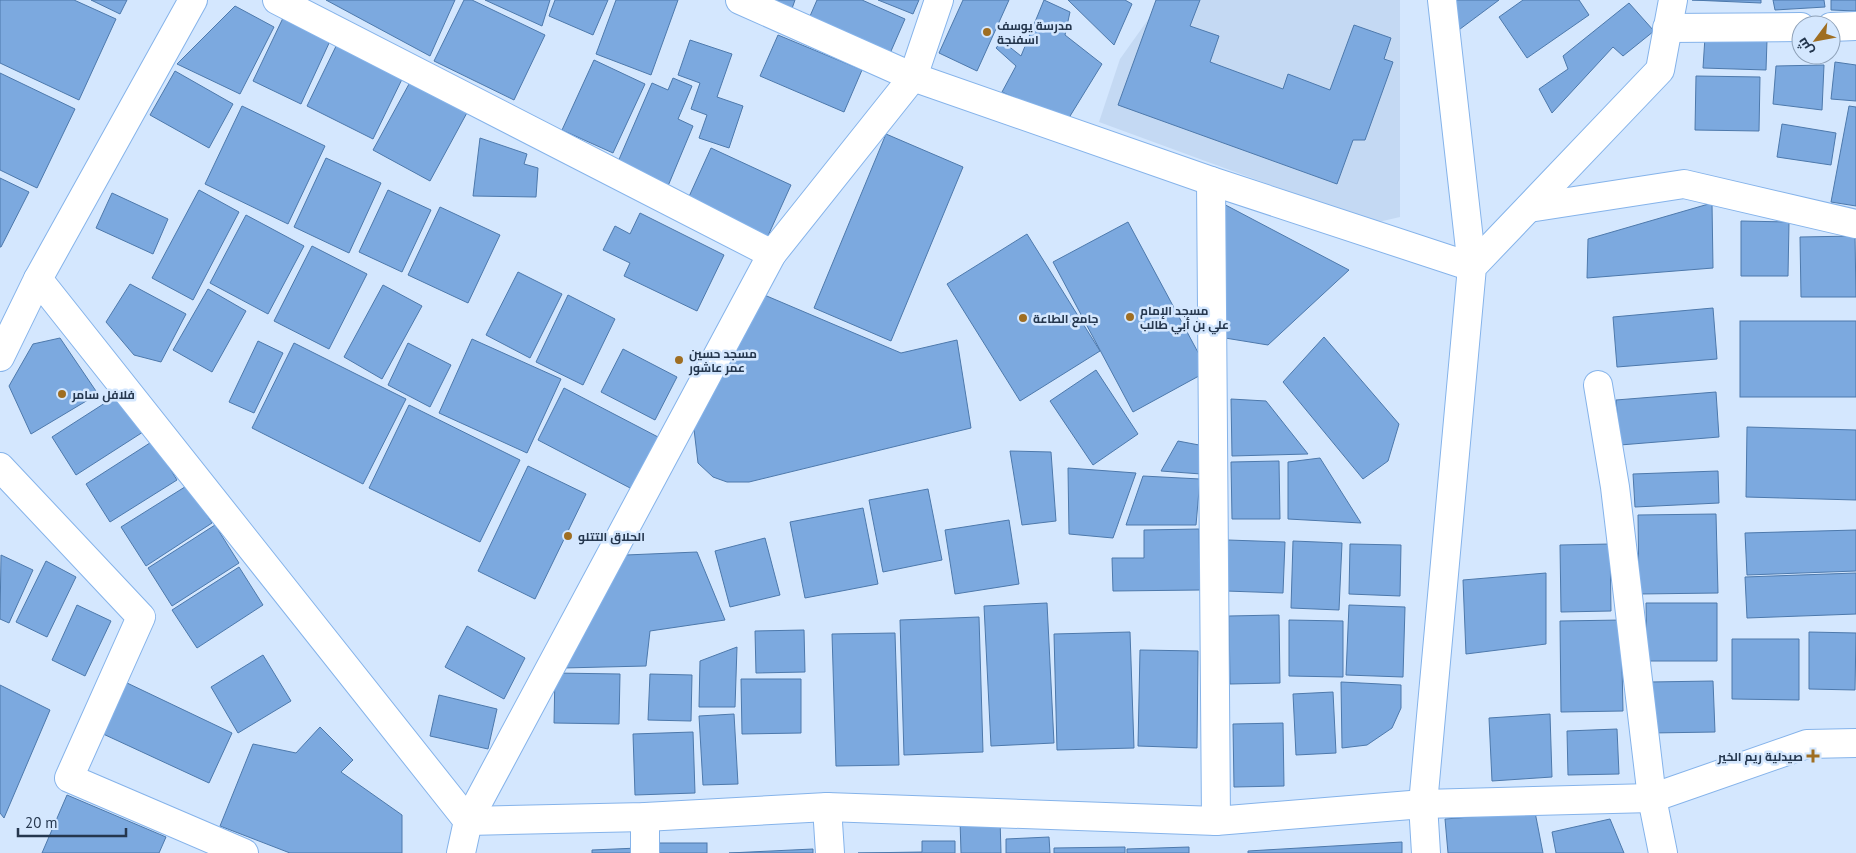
<svg xmlns="http://www.w3.org/2000/svg" width="1856" height="853" font-family="'PT Sans',Cairo,sans-serif">
<style>
.built{fill:#c4d9f3}
.building{fill:#7ca9df;stroke:#4d79ac}
.lines{fill:none;stroke-linecap:round;stroke-linejoin:round}
.street-casing{stroke:#85b3ea;stroke-width:30}
.street{stroke:#fff;stroke-width:28}
.poi-dot{fill:#9f6e22;stroke:#d4e7fe;stroke-width:2}
.labels{text-anchor:middle;dominant-baseline:central;stroke-width:5;stroke-linejoin:round;paint-order:stroke}
.poi-label{font-size:12px;font-weight:bold;fill:#25374e;stroke:#d4e7fe;text-anchor:start}
</style>
<rect width="100%" height="100%" fill="#d4e7fe"/>
<path class="built" d="M1162,0H1400V217L1374,223L1099,122L1120,59Z"/>
<g class="building">
<path d="M0,0H74L116,19L79,100L0,63Z"/>
<path d="M91,0H127L120,14Z"/>
<path d="M326,0H455L430,56Z"/>
<path d="M464,0H472L545,35L514,100L434,61Z"/>
<path d="M485,0H550L542,26Z"/>
<path d="M555,0H608L593,35L549,16Z"/>
<path d="M616,0H678L651,75L596,54Z"/>
<path d="M743,0H795L789,17Z"/>
<path d="M817,0H862L905,19L888,58L807,23Z"/>
<path d="M878,0H919L913,14Z"/>
<path d="M963,0H1009L977,71L939,53Z"/>
<path d="M1044,0L1070,12L1065,35L1102,64L1067,121L1002,92L1016,66L996,48L1002,41L1021,56Z"/>
<path d="M1068,0H1125L1132,4L1114,45Z"/>
<path d="M1156,0H1200L1190,26L1219,36L1210,62L1283,89L1288,74L1330,90L1354,25L1391,38L1384,59L1393,62L1365,140H1353L1337,184L1118,105Z"/>
<path d="M1443,0H1499L1444,41Z"/>
<path d="M1523,0H1579L1589,15L1527,58L1499,17Z"/>
<path d="M1692,0H1761V3Z"/>
<path d="M1773,0H1824L1825,7L1775,10Z"/>
<path d="M1831,0H1856V11L1831,10Z"/>
<path d="M1629,3L1654,31L1623,56L1613,47L1552,113L1539,89L1568,69L1563,56Z"/>
<path d="M235,6L274,27L240,94L177,64Z"/>
<path d="M283,18L330,41L301,104L253,81Z"/>
<path d="M778,35L862,70L844,112L760,76Z"/>
<path d="M1705,37L1767,40L1766,70L1703,68Z"/>
<path d="M339,40L405,73L373,139L307,106Z"/>
<path d="M690,40L732,54L717,97L743,106L729,148L699,138L707,115L691,109L700,83L678,75Z"/>
<path d="M594,60L645,84L613,153L562,130Z"/>
<path d="M1835,62L1856,65V101L1831,99Z"/>
<path d="M1824,65L1822,110L1773,104L1776,66Z"/>
<path d="M175,71L233,104L209,148L150,115Z"/>
<path d="M0,73L75,109L37,188L0,170Z"/>
<path d="M415,73L469,109L430,181L373,150Z"/>
<path d="M1696,76L1760,77L1759,131L1695,130Z"/>
<path d="M673,78L692,86L678,119L693,126L668,186L617,164L652,83L668,90Z"/>
<path d="M242,106L325,146L288,224L205,184Z"/>
<path d="M1849,106L1856,107V206L1831,202Z"/>
<path d="M1782,124L1836,133L1831,165L1777,157Z"/>
<path d="M886,134L963,167L891,341L814,308Z"/>
<path d="M480,138L527,154L524,164L538,168L536,197L473,196Z"/>
<path d="M711,148L791,185L767,238L687,201Z"/>
<path d="M326,158L381,183L349,253L294,227Z"/>
<path d="M0,178L29,192L1,247H0Z"/>
<path d="M199,190L239,212L193,300L152,278Z"/>
<path d="M388,190L431,210L402,272L359,252Z"/>
<path d="M112,193L168,219L153,254L96,228Z"/>
<path d="M1216,200L1349,270L1268,345L1225,338Z"/>
<path d="M1712,203L1713,268L1587,278L1588,239Z"/>
<path d="M440,207L500,235L468,303L408,275Z"/>
<path d="M640,213L724,255L697,311L624,276L630,263L603,250L615,226L630,234Z"/>
<path d="M246,215L304,246L268,314L210,283Z"/>
<path d="M1741,221L1789,222L1788,276H1741Z"/>
<path d="M1128,222L1208,371L1133,412L1053,262Z"/>
<path d="M1027,234L1100,351L1020,401L947,284Z"/>
<path d="M1855,236L1856,297H1801L1800,237Z"/>
<path d="M312,246L367,274L329,349L274,321Z"/>
<path d="M518,272L562,294L530,358L486,335Z"/>
<path d="M130,284L186,314L161,362L134,355L106,322Z"/>
<path d="M383,285L422,306L382,379L344,357Z"/>
<path d="M208,289L246,311L212,372L173,350Z"/>
<path d="M762,294L901,353L957,340L971,428L749,482H727L713,477L698,463L693,421Z"/>
<path d="M568,295L615,319L583,385L536,362Z"/>
<path d="M1713,308L1717,359L1617,367L1613,317Z"/>
<rect x="1740" y="321" width="116" height="76"/>
<path d="M1324,337L1399,424L1388,461L1363,479L1283,382Z"/>
<path d="M60,338L98,394L31,434L9,386L33,344Z"/>
<path d="M472,339L561,379L527,453L439,413Z"/>
<path d="M258,341L283,353L254,413L229,402Z"/>
<path d="M294,343L406,399L363,484L252,428Z"/>
<path d="M408,343L451,365L430,407L388,385Z"/>
<path d="M623,349L677,377L655,420L601,392Z"/>
<path d="M1096,370L1138,434L1093,465L1050,401Z"/>
<path d="M564,388L658,437L632,489L538,440Z"/>
<path d="M1716,392L1719,437L1620,445L1616,400Z"/>
<path d="M119,394L143,432L76,475L52,437Z"/>
<path d="M1231,399L1266,401L1308,454L1232,456Z"/>
<path d="M409,405L520,460L480,542L369,488Z"/>
<path d="M1747,427L1856,430V500L1746,497Z"/>
<path d="M153,441L177,480L110,522L86,484Z"/>
<path d="M1178,441L1199,445L1201,474L1161,471Z"/>
<path d="M1010,451L1051,452L1056,521L1022,525Z"/>
<path d="M1320,458L1361,523L1288,519V462Z"/>
<path d="M1279,461L1280,519H1232L1231,462Z"/>
<path d="M528,466L586,494L535,599L478,571Z"/>
<path d="M1068,468L1136,473L1113,538L1069,534Z"/>
<path d="M1718,471L1719,503L1635,507L1633,474Z"/>
<path d="M1143,476L1200,479L1196,525H1126Z"/>
<path d="M188,485L212,523L146,566L121,527Z"/>
<path d="M928,489L942,560L883,572L869,500Z"/>
<path d="M863,508L878,584L805,598L790,522Z"/>
<path d="M1716,514L1718,593L1639,594L1638,515Z"/>
<path d="M1009,520L1019,584L955,594L945,530Z"/>
<path d="M215,525L239,563L172,606L148,568Z"/>
<path d="M1199,529L1200,590L1113,591L1112,558H1144V530Z"/>
<path d="M1856,530V571L1747,575L1745,533Z"/>
<path d="M765,538L780,595L730,607L715,551Z"/>
<path d="M1228,540L1285,542L1283,593L1226,591Z"/>
<path d="M1293,541L1342,543L1339,610L1291,608Z"/>
<path d="M1350,544L1401,545L1400,596L1349,594Z"/>
<path d="M1610,544L1611,611L1561,612L1560,545Z"/>
<path d="M697,552L725,620L650,631L646,666L563,668L626,555Z"/>
<path d="M1,555L33,570L9,623L0,619Z"/>
<path d="M46,561L76,577L47,637L16,622Z"/>
<path d="M239,567L263,605L197,648L172,610Z"/>
<path d="M1546,573V644L1466,654L1463,580Z"/>
<path d="M1856,573V614L1747,618L1745,577Z"/>
<path d="M1047,603L1054,743L991,746L984,606Z"/>
<path d="M1646,603H1717V661H1647Z"/>
<path d="M77,605L111,621L85,676L52,660Z"/>
<path d="M1349,605L1405,607L1403,677L1346,675Z"/>
<path d="M1279,615L1280,683L1230,684L1229,616Z"/>
<path d="M979,617L983,752L904,755L900,620Z"/>
<path d="M1289,620L1343,621V677L1289,676Z"/>
<path d="M1621,620L1623,711L1561,712L1560,621Z"/>
<path d="M467,626L525,658L504,699L445,667Z"/>
<path d="M804,630L805,672L756,673L755,631Z"/>
<path d="M1130,632L1134,748L1057,750L1054,634Z"/>
<path d="M1809,632L1856,633L1855,690L1809,689Z"/>
<path d="M895,633L899,765L836,766L832,634Z"/>
<path d="M1732,639H1799V700L1732,699Z"/>
<path d="M737,647L735,707H699L700,661Z"/>
<path d="M1140,650L1198,651L1197,748L1138,746Z"/>
<path d="M263,655L291,701L238,733L211,687Z"/>
<path d="M555,673L620,674L619,724L554,723Z"/>
<path d="M650,674L692,675L691,721L648,720Z"/>
<path d="M741,679H801V733L742,734Z"/>
<path d="M1713,681L1715,732L1651,733L1650,682Z"/>
<path d="M125,682L232,733L209,783L101,733Z"/>
<path d="M1341,682L1401,685V708L1392,728L1367,745L1342,748Z"/>
<path d="M0,685L50,710L4,818L0,813Z"/>
<path d="M1333,692L1336,753L1296,755L1293,694Z"/>
<path d="M439,695L497,709L488,749L430,736Z"/>
<path d="M734,714L738,784L703,785L699,716Z"/>
<path d="M1550,714L1552,777L1492,781L1489,718Z"/>
<path d="M1283,723L1284,786L1234,787L1233,724Z"/>
<path d="M320,727L353,760L341,772L402,815V853H290L220,826L253,744L296,753Z"/>
<path d="M1617,729L1619,774L1568,775L1567,731Z"/>
<path d="M693,732L695,793L635,795L633,734Z"/>
<path d="M67,795L166,837L159,853H42Z"/>
<path d="M1535,812L1543,853H1448L1445,819Z"/>
<path d="M1000,818L1001,853H961L960,820Z"/>
<path d="M1610,819L1624,853H1556L1552,832Z"/>
<path d="M1049,837L1050,853H1006V839Z"/>
<path d="M922,841H955V853H858L922,852Z"/>
<path d="M1402,842V853H1248V851Z"/>
<rect x="656" y="843" width="51" height="10"/>
<path d="M1125,847V853H1054V848Z"/>
<path d="M1189,847V853H1127V849Z"/>
<path d="M638,848V853H592V850Z"/>
<path d="M813,849V853H729Z"/>
</g>
<g class="lines">
<g class="street-casing">
<g id="street">
<path d="M277,0L772,254"/>
<path d="M740,0L913,77L1211,181L1472,267L1442,0"/>
<path d="M1831,27L1856,26"/>
<path d="M1667,28L1801,27"/>
<path d="M1211,181L1216,821"/>
<path d="M1529,208L1684,184L1856,224"/>
<path d="M38,279L468,821L645,817L827,807L1216,821L1423,804L1652,798L1807,744L1856,743"/>
<path d="M0,357L38,279L193,0"/>
<path d="M1598,385L1615,487L1652,798L1663,853"/>
<path d="M0,467L141,617L69,778L244,853"/>
<path d="M827,807L830,853"/>
<path d="M645,817V853"/>
<path d="M461,853L468,821L772,254L913,77L939,0"/>
<path d="M1426,853L1423,804L1472,267L1660,70L1673,0"/>
</g>
</g>
<use href="#street" class="street"/>
</g>
<g class="poi-dot">
<circle cx="987" cy="32" r="5"/>
<circle cx="1130" cy="317" r="5"/>
<circle cx="1023" cy="318" r="5"/>
<circle cx="679" cy="360" r="5"/>
<circle cx="62" cy="394" r="5"/>
<circle cx="568" cy="536" r="5"/>
<path d="M1810.5 748.5h5v5h5v5h-5v5h-5v-5h-5v-5h5z"/>
</g>
<g class="labels">
<g class="poi-label">
<text x="997" y="25">مدرسة يوسف<tspan x="997" dy="14">اسفنجة</tspan></text>
<text x="1140" y="310">مسجد الإمام<tspan x="1140" dy="14">علي بن أبي طالب</tspan></text>
<text x="1033" y="318">جامع الطاعة</text>
<text x="689" y="353">مسجد حسين<tspan x="689" dy="14">عمر عاشور</tspan></text>
<text x="72" y="394">فلافل سامر</text>
<text x="578" y="536">الحلاق التتلو</text>
<text x="1803" y="756" text-anchor="end">صيدلية ريم الخير</text>
</g>
</g>
<g transform="translate(1816 40) rotate(238)"><circle r="24" fill="#d4e7fe" stroke="#8ea1b8"/>
<path d="M0-4L9 19L0 12L-9 19Z" fill="#9f6e22"/>
<text y="-8" font-size="14" font-weight="bold" text-anchor="middle" fill="#25374e">ش</text>
</g>
<path d="M18 828v8h108v-8" fill="none" stroke="#25374e" stroke-width="2.5"/>
<text x="25" y="828" font-size="15" fill="#25374e" stroke="#d4e7fe" stroke-width="4" paint-order="stroke">20 m</text>
</svg>
